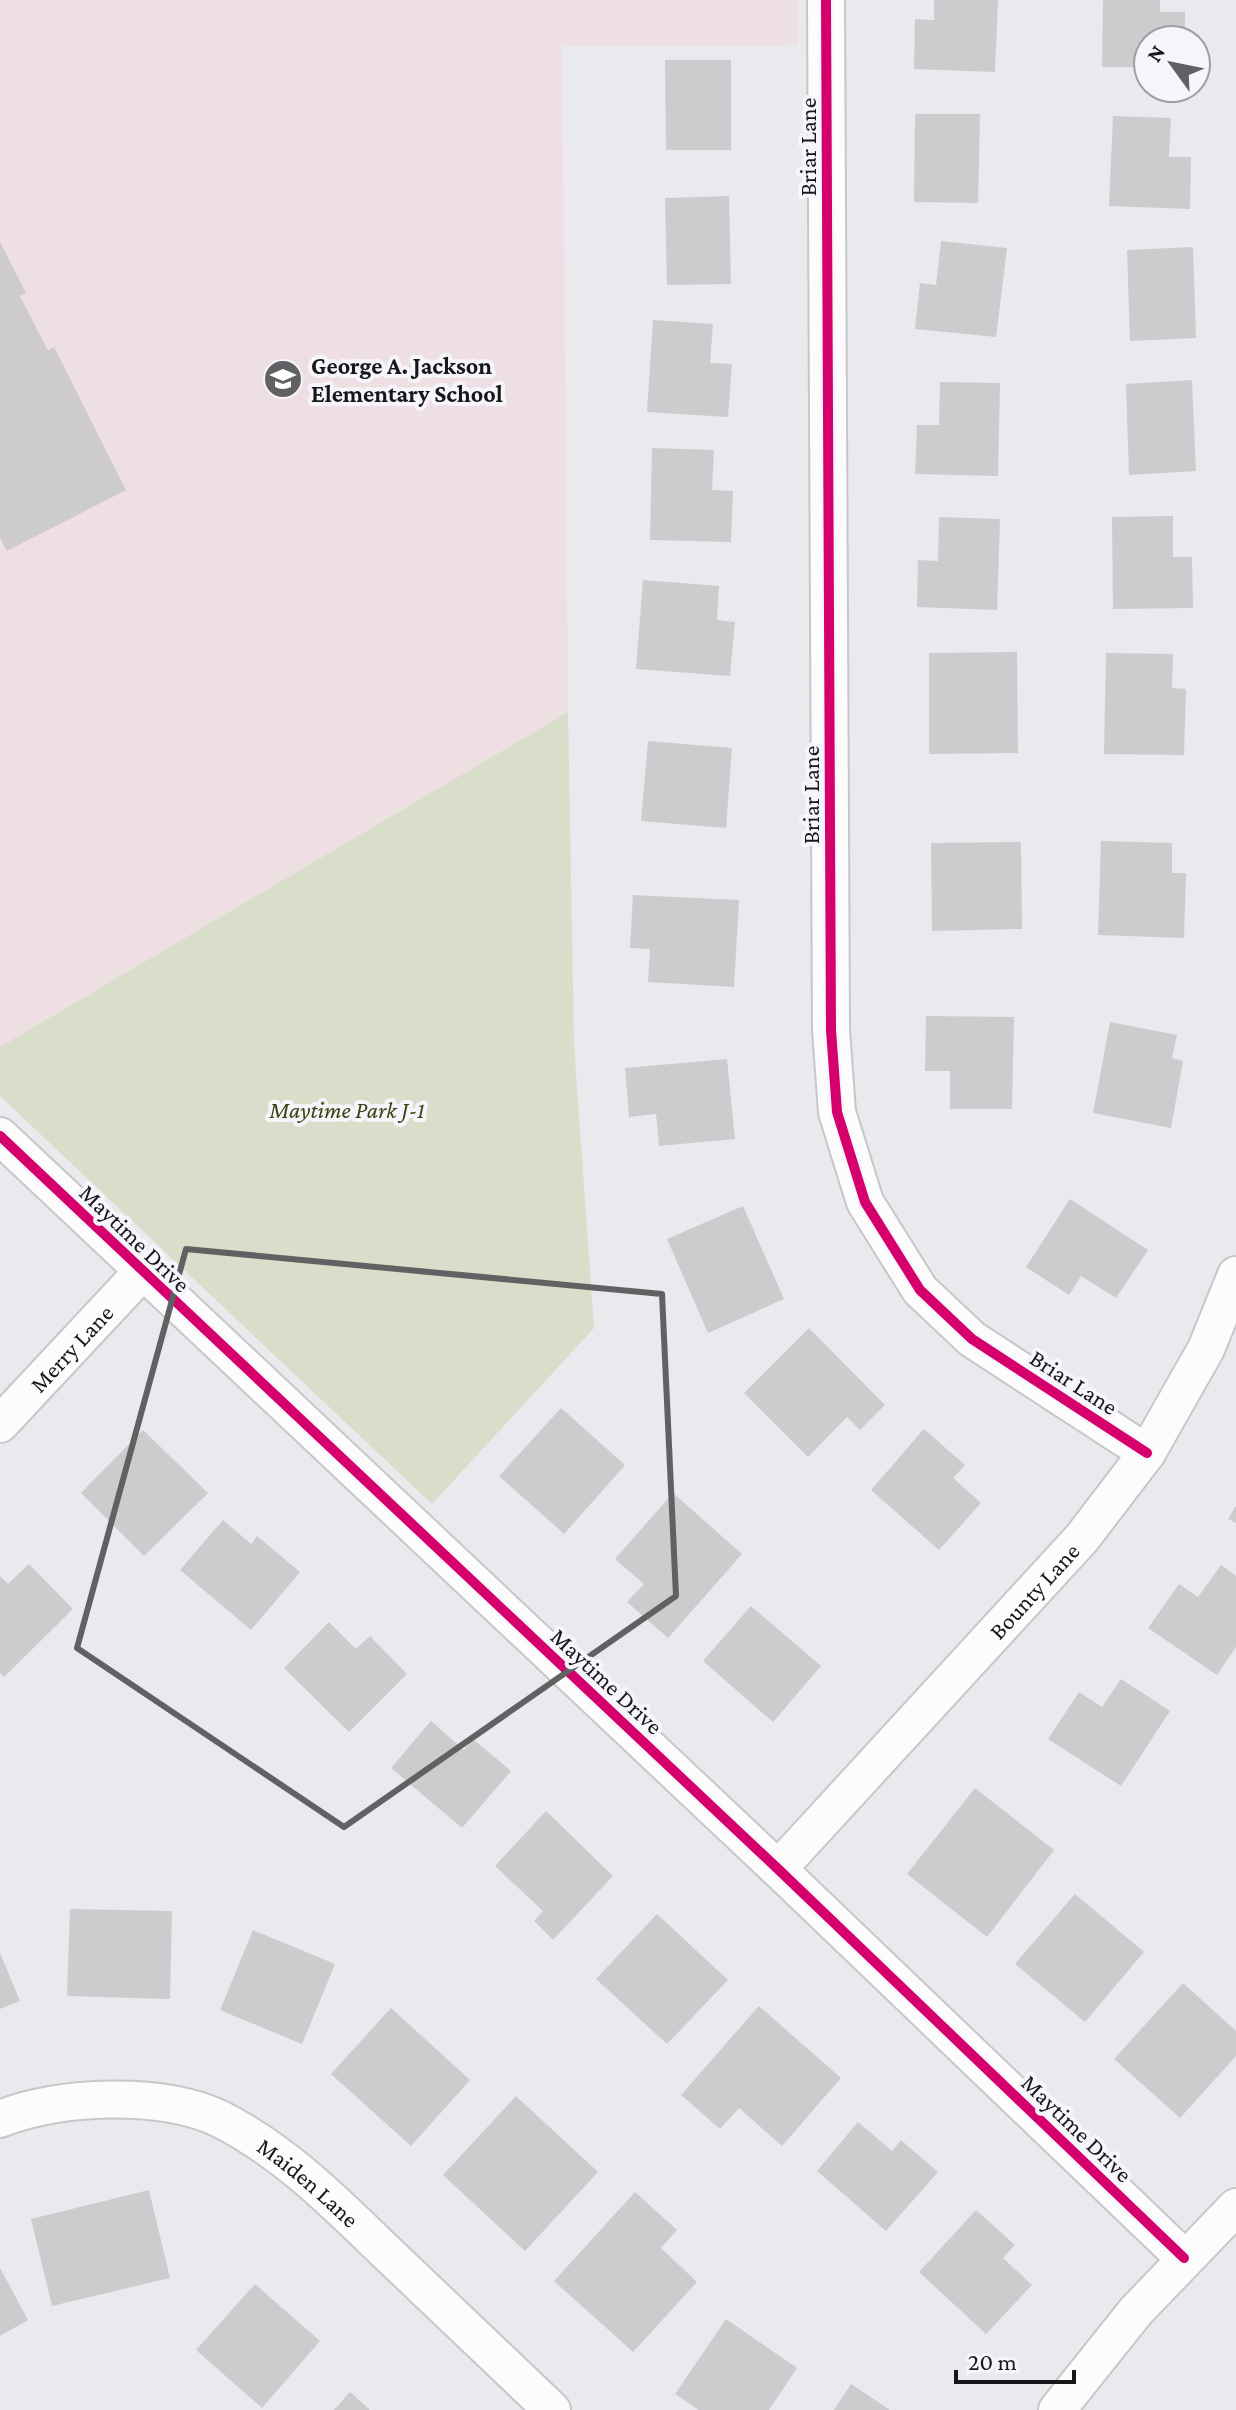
<svg xmlns="http://www.w3.org/2000/svg" width="1236" height="2410" font-family="'Crimson Pro',serif">
<style>
.education{fill:#eedfe3}
.green{fill:#d8dec9}
.building{fill:#cdcbcd}
.lines{fill:none;stroke-linecap:round;stroke-linejoin:round}
.minor-casing{stroke:#c7c6c9;stroke-width:40}
.minor{stroke:#fcfcfc;stroke-width:36}
.cycleway-casing{stroke:#f6f5fb;stroke-width:15}
.cycleway{stroke:#d6006c;stroke-width:10}
.marked{fill:none;stroke:#616063;stroke-width:6;stroke-linejoin:round}
.labels{text-anchor:middle;dominant-baseline:central;stroke-width:8;stroke-linejoin:round;paint-order:stroke}
.street-label{font-size:24px;fill:#171618;stroke:#f6f5fb}
.poi-label{font-size:24px;font-weight:bold;fill:#171618;stroke:#f6f5fb;text-anchor:start}
.park-label{font-size:24px;font-style:italic;fill:#3a4311;stroke:#f6f5fb}
</style>
<rect width="100%" height="100%" fill="#eae9ed"/>
<path class="education" d="M0,0H798V45L562,46L568,712L0,1047Z"/>
<path class="green" d="M568,712L574,1044L594,1328L432,1504L0,1096V1047Z"/>
<g class="building">
<path d="M934,0H998L995,72L914,69L915,19L934,20Z"/>
<path d="M1103,0H1160V12H1185V40H1148V67H1102Z"/>
<path d="M665,60H731V150H666Z"/>
<path d="M915,114H980L978,203L914,202Z"/>
<path d="M1113,116L1171,118L1169,157H1191L1190,209L1109,206Z"/>
<path d="M729,196L731,284L667,285L665,198Z"/>
<path d="M941,241L1007,248L996,337L915,329L920,283L936,285Z"/>
<path d="M0,242L26,293L20,296L48,351L54,347L126,490L7,551L0,538Z"/>
<path d="M1193,247L1196,338L1130,341L1127,250Z"/>
<path d="M653,320L713,324L710,363L732,364L728,417L647,412Z"/>
<path d="M1192,380L1196,471L1129,475L1126,384Z"/>
<path d="M940,382L1000,383L998,476L915,474L917,425H939Z"/>
<path d="M652,448L714,450L712,490L733,491L731,542L650,540Z"/>
<path d="M1173,516V557H1192L1193,608L1113,609L1112,517Z"/>
<path d="M939,517L1000,519L997,610L917,607L918,560L938,561Z"/>
<path d="M643,580L719,586L717,620L735,622L730,676L636,669Z"/>
<path d="M1017,652L1018,753L929,754V653Z"/>
<path d="M1106,653L1173,654L1172,688L1186,689L1184,755L1104,754Z"/>
<path d="M648,741L732,748L726,828L641,821Z"/>
<path d="M1101,841L1172,843V873H1186L1184,938L1098,935Z"/>
<path d="M1021,842L1022,929L932,931L931,843Z"/>
<path d="M633,895L739,900L734,987L648,982L650,949L630,948Z"/>
<path d="M926,1016L1014,1017L1012,1109H950V1071H925Z"/>
<path d="M1110,1022L1177,1035L1172,1058L1183,1061L1171,1128L1093,1113Z"/>
<path d="M727,1059L735,1139L659,1146L656,1114L629,1117L625,1068Z"/>
<path d="M1070,1199L1148,1250L1116,1298L1081,1276L1069,1295L1026,1267Z"/>
<path d="M743,1206L784,1299L708,1333L667,1239Z"/>
<path d="M809,1328L885,1405L860,1430L847,1417L808,1457L744,1393Z"/>
<path d="M561,1408L625,1465L564,1534L499,1476Z"/>
<path d="M924,1429L965,1465L953,1478L981,1503L939,1550L871,1490Z"/>
<path d="M143,1430L208,1493L144,1556L81,1493Z"/>
<path d="M673,1493L742,1554L668,1638L627,1602L644,1584L615,1559Z"/>
<path d="M1236,1506V1523L1228,1519Z"/>
<path d="M223,1520L251,1544L257,1536L300,1572L251,1630L180,1570Z"/>
<path d="M29,1564L73,1609L4,1677L0,1673V1576L8,1584Z"/>
<path d="M1221,1565L1236,1576V1647L1217,1675L1148,1628L1179,1584L1198,1597Z"/>
<path d="M751,1606L821,1666L773,1722L703,1661Z"/>
<path d="M329,1622L356,1649L370,1636L407,1674L349,1732L284,1668Z"/>
<path d="M1121,1679L1170,1711L1121,1786L1048,1739L1079,1692L1102,1707Z"/>
<path d="M431,1721L464,1750L473,1739L511,1771L462,1828L391,1768Z"/>
<path d="M975,1788L1054,1850L987,1937L907,1874Z"/>
<path d="M546,1811L613,1876L553,1940L534,1921L543,1911L495,1866Z"/>
<path d="M1075,1894L1144,1952L1085,2022L1015,1964Z"/>
<path d="M70,1909L172,1911L170,1999L67,1996Z"/>
<path d="M657,1914L728,1980L667,2044L596,1979Z"/>
<path d="M253,1930L335,1964L302,2044L220,2010Z"/>
<path d="M0,1953L20,2001L0,2009Z"/>
<path d="M1183,1983L1236,2031V2056L1180,2118L1114,2059Z"/>
<path d="M759,2006L841,2078L782,2146L739,2108L720,2129L681,2095Z"/>
<path d="M391,2008L470,2080L411,2146L331,2074Z"/>
<path d="M516,2096L598,2172L525,2251L443,2175Z"/>
<path d="M858,2122L892,2151L901,2140L938,2172L886,2231L817,2171Z"/>
<path d="M149,2190L170,2278L52,2306L31,2219Z"/>
<path d="M635,2192L677,2230L661,2248L697,2282L633,2352L554,2281Z"/>
<path d="M976,2210L1015,2245L1003,2258L1032,2285L986,2334L919,2272Z"/>
<path d="M0,2268L28,2320L0,2336Z"/>
<path d="M255,2284L320,2341L262,2408L196,2350Z"/>
<path d="M726,2319L797,2368L769,2410H699L675,2394Z"/>
<path d="M851,2384L890,2410H834Z"/>
<path d="M350,2392L370,2410H334Z"/>
</g>
<g class="lines">
<g class="minor-casing">
<g id="minor">
<path d="M826,0L831,1030L837,1112L865,1202L920,1290L972,1339L1147,1453"/>
<path d="M0,1136L778,1869L1184,2258"/>
<path id="s1" d="M0,1424L142,1272"/>
<path id="s2" d="M778,1869L1082,1538L1147,1453L1206,1349L1236,1275"/>
<path id="s3" d="M0,2119C57,2095 163,2091 220,2119C284,2151 334,2202 385,2251C441,2304 496,2357 552,2410"/>
<path d="M1057,2410L1136,2311L1236,2207"/>
</g>
</g>
<use href="#minor" class="minor"/>
<g class="cycleway-casing">
<g id="cycleway">
<path d="M826,0L831,1030L837,1112L865,1202L920,1290L972,1339L1147,1453"/>
<path d="M0,1136L778,1869L1184,2258"/>
</g>
</g>
<use href="#cycleway" class="cycleway"/>
</g>
<path class="marked" d="M186,1249L662,1294L676,1596L344,1827L77,1648Z"/>
<defs>
<g id="school-disc" transform="scale(2)"><circle r="9.5" fill="#616063" stroke="#f6f5fb"/><path d="M0-5L7-2L0 1L-7-2ZM-4 1L0 2.5L4 1V4Q0 6-4 4Z" fill="#fff"/></g>
</defs>
<g fill-rule="evenodd">
<use href="#school-disc" x="283" y="379"/>
</g>
<g class="labels">
<g class="street-label">
<text transform="translate(807 147) rotate(-90)">Briar Lane</text>
<text transform="translate(810 795) rotate(-90)">Briar Lane</text>
<text transform="translate(135 1238) rotate(44)">Maytime Drive</text>
<text stroke="none"><textPath href="#s1" startOffset="104">Merry Lane</textPath></text>
<text transform="translate(1074 1382) rotate(33)">Briar Lane</text>
<text stroke="none"><textPath href="#s2" startOffset="378">Bounty Lane</textPath></text>
<text transform="translate(607 1681) rotate(43)">Maytime Drive</text>
<text transform="translate(1077 2128) rotate(44)">Maytime Drive</text>
<text stroke="none"><textPath href="#s3" startOffset="334">Maiden Lane</textPath></text>
</g>
<g class="poi-label">
<text x="311" y="365">George A. Jackson<tspan x="311" dy="28">Elementary School</tspan></text>
</g>
<g class="park-label">
<text x="347" y="1109">Maytime Park J-1</text>
</g>
</g>
<g transform="translate(1172 64) rotate(303)"><circle r="38" fill="#f6f5fb" stroke="#9d9ca0" stroke-width="2"/>
<path d="M0-6L14 30L0 20L-14 30Z" fill="#616063"/>
<text y="-12" font-size="22" font-weight="bold" text-anchor="middle" fill="#171618">N</text>
</g>
<path d="M956 2370v12h118v-12" fill="none" stroke="#171618" stroke-width="4"/>
<text x="968" y="2370" font-size="24" fill="#171618" stroke="#f6f5fb" stroke-width="6" paint-order="stroke">20 m</text>
</svg>
